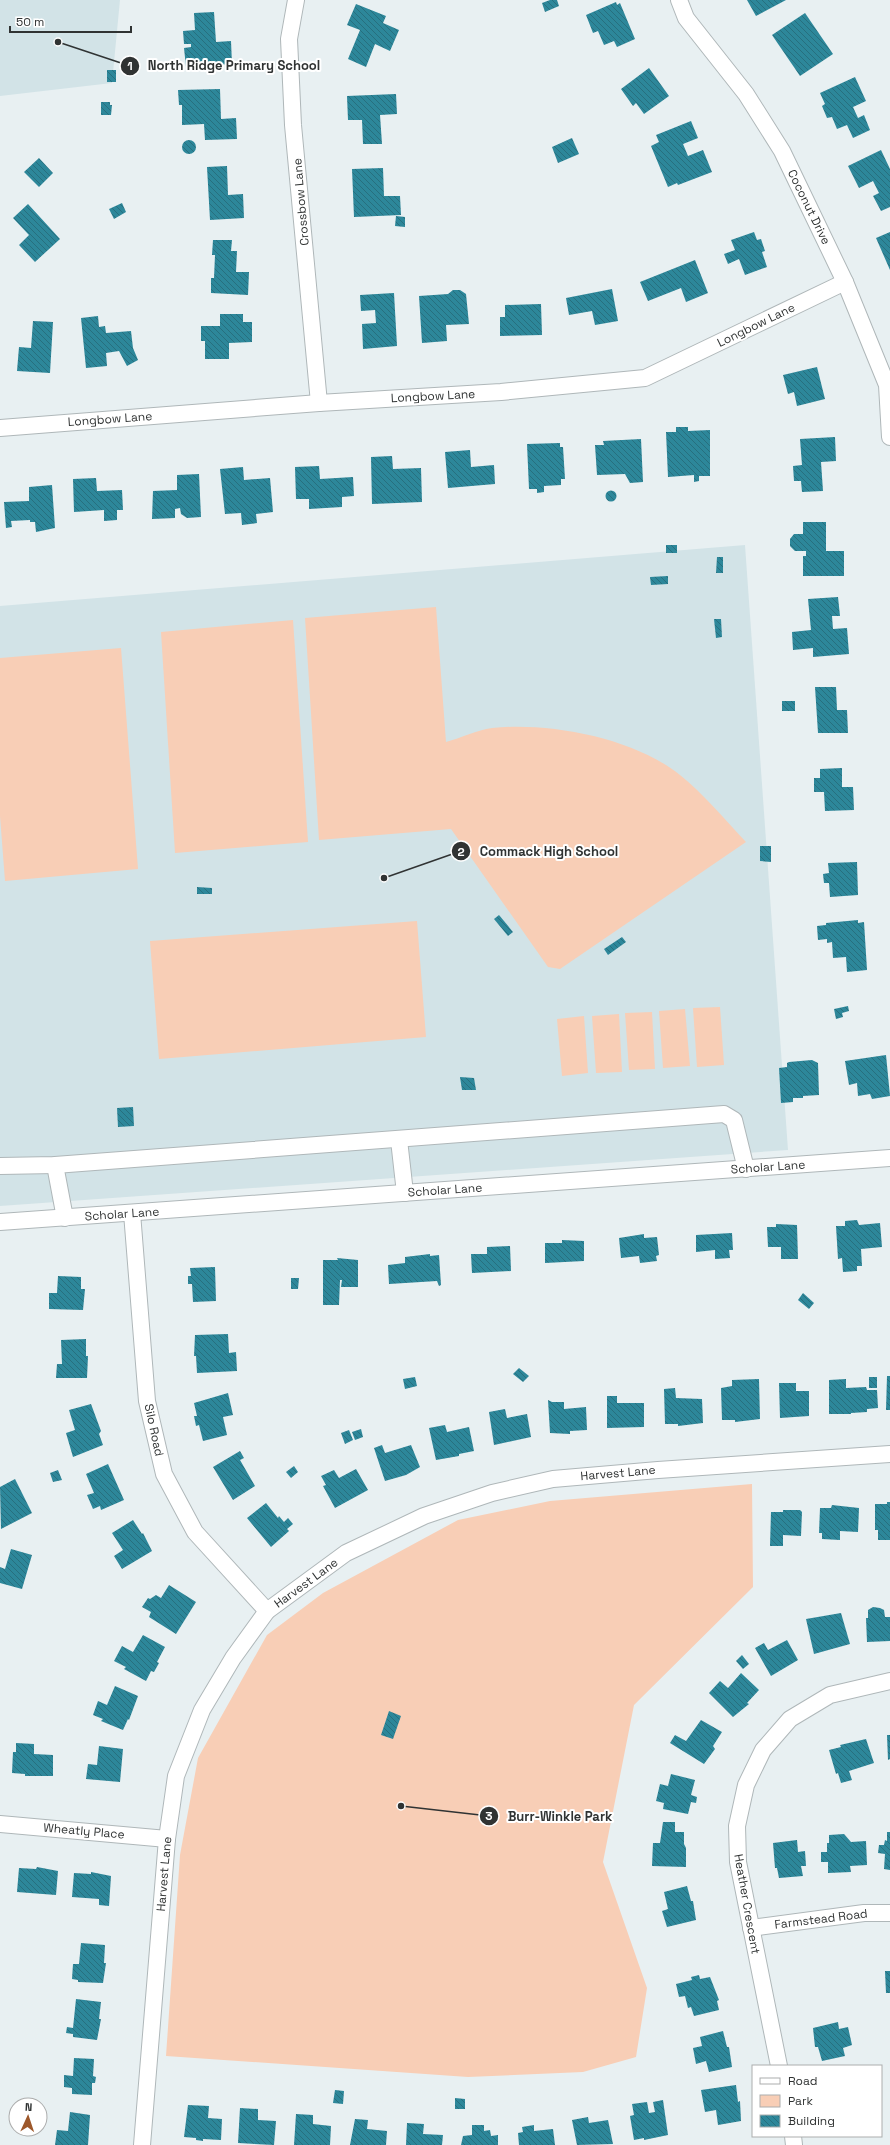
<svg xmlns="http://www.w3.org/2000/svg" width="890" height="2145" font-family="'Space Grotesk',sans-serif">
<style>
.built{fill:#d2e3e7}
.green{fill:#f8ceb6}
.building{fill:url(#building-back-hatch)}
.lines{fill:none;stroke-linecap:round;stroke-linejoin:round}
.minor-casing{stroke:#afb7b9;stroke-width:18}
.minor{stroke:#fff;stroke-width:16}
.labels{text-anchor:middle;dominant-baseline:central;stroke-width:4;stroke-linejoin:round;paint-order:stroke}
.street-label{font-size:12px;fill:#303333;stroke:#fff}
.leader{fill:none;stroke:#303333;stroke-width:1.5}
.callout-dot{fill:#303333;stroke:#fff;stroke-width:1.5}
.mark-label{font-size:12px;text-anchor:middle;font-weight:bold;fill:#fff}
.callout-label{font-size:13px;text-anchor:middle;font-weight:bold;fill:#303333;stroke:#fff;stroke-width:4;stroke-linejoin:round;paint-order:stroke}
</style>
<defs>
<pattern id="building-back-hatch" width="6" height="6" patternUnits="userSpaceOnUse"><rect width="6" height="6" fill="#2d879a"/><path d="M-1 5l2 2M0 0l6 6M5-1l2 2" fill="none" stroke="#276f7e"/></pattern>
</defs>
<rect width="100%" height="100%" fill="#e8f0f2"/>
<g class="built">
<path d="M0,0H120L112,83L0,96Z"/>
<path d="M745,545L788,1150L0,1206V606Z"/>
</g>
<g class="green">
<path d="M436,607L446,742C461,738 477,730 492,728C550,722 634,738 680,775C702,792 726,821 746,842L560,969L548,967L451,829L319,840L305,618Z"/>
<path d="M293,620L308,842L175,853L161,632Z"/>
<path d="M121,648L138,869L5,881L0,816V658Z"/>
<path d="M417,921L426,1037L159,1059L150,941Z"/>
<path d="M720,1007L724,1065L697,1067L693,1008Z"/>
<path d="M685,1009L690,1066L663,1068L659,1011Z"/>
<path d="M652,1012L655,1069L629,1070L625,1013Z"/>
<path d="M619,1014L622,1072L596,1073L592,1016Z"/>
<path d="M584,1016L588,1073L562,1076L557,1019Z"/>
<path d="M752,1484L753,1587L634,1705L603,1862L647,1988L636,2057L583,2072L468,2077L166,2056L180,1855L198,1758L267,1635L323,1593L458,1520L550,1501Z"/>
</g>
<g class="building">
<path d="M550,0H557L559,6L545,12L542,3Z"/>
<path d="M747,0H786L756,16Z"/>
<path d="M616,2L617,5L620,3L635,39L617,47L614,41L604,45L598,31L593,33L586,15Z"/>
<path d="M356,4L386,16L383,23L399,30L390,51L375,44L366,67L348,59L360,30L347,25Z"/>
<path d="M214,12L216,42L231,41L232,64L186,67L184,48L191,47V44H184L183,31L195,30L194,13Z"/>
<path d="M805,13L833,54L800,76L772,35Z"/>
<path d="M649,68L669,96L644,114L636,103L633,106L621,89Z"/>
<rect x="107" y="70" width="9" height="12"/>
<path d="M855,77L866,101L853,107L858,118L864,115L870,130L853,138L847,125L837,129L832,117L827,118L822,106L825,104L820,93Z"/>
<path d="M220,89L221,119L236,118L237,139L205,140L204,124L182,125V105H179L178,90Z"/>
<path d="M396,94L397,114L380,115L382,144H363L362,120H348L347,96Z"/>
<path d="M101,102H110V105H112L111,115H101Z"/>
<path d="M691,121L698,138L683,144L688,156L703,150L712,172L678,185L677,183L668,187L651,146L659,142L656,135Z"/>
<path d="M572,138L579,154L558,163L552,147Z"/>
<circle cx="189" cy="147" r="7"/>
<path d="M881,150L890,169V207L881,211L873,196L879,193L873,181L859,188L848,166Z"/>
<path d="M39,158L53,173L39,187L24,172Z"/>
<path d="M227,166L228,195L243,194L244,218L210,220L207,167Z"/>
<path d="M383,168L384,196H400L401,215L354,217L352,169Z"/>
<path d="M122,203L126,212L114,219L109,209Z"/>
<path d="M28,204L60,239L35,262L19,245L29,235L13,218Z"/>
<path d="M396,216L405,217V227L395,226Z"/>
<path d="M754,232L757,240L761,239L765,251L762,252L767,267L745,275L739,259L728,264L724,254L735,250L731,240Z"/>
<path d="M890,232V270L876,238Z"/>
<path d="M213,240H232L231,251H237L236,272H249L248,295L211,293V278H214L215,255H212Z"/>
<path d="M695,260L708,293L686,302L681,288L648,301L640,282Z"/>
<path d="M612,289L618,321L595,325L592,311L569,315L566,298Z"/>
<path d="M453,290H460L466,294L469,324L446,325L447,341L422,343L419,296L448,294Z"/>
<path d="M394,293L397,346L363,349L362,324L376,323L375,310L361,311L360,295Z"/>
<path d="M541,304L542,335L500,336V317H505V305Z"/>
<path d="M220,314H243V322H252V342L229,343V359H205V341H201V326H220Z"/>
<path d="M98,316L99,327L105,326L106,333L131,331L133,348L138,360L127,366L119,351L106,353L107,366L86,368L81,318Z"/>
<path d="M33,321L53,322L50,373L17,371L19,347L31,348Z"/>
<path d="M817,367L825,399L797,406L794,392L788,394L783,375Z"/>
<path d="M676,427H688V431L710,430V476H699V481L694,482V475L668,477L666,432H676Z"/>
<path d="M835,437L836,461L821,462L823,491L802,492L801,481H794L793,466L802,465L800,439Z"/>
<path d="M641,439L643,482L630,483L625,474L597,475L595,445H604L603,441Z"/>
<path d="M560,443V447H563L565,479H561V485L544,486V492L537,493V489H529L527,444Z"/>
<path d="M470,450L471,467L494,465L495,484L448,488L445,452Z"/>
<path d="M392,456L393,469L421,468L422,502L372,504L371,457Z"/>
<path d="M319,466L320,479L353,477L354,496L342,497V507L309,509V499H296L295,467Z"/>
<path d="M243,467L244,480L270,478L273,512L256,514L257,523L242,525L241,513L225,514L220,469Z"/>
<path d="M199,474L201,517L187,518L181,514L180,508L175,509V518L152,519L153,491L177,490V475Z"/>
<path d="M96,478L97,491L122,490L123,510H117V520L104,521V510L74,512L73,479Z"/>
<path d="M52,485L55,528L36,532L35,522H30V520L11,521L12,527L6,528L4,502L29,501V487Z"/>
<circle cx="611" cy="496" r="5.5"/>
<path d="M803,522H826V551H844V576H803V556H806V551H795L790,546V539L794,534H803Z"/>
<rect x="666" y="545" width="11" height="8"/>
<path d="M717,557H723V573H716Z"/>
<path d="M668,576V584L651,585L650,577Z"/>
<path d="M838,597L840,616H832L833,629L847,628L849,654L813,657V648L793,650L792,632L811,630L808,599Z"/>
<path d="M714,619H721L722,637L716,638Z"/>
<path d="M815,687H836L837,710H847L848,733H818Z"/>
<rect x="782" y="701" width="13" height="10"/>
<path d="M842,768V787H853L854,810L825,811L824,792H814V778H820V769Z"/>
<path d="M760,846H771V862L760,861Z"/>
<path d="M857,862L858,895L830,897L829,883H824L823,874L829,873L828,863Z"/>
<path d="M197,887L212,888V894H197Z"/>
<path d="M499,915L513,932L508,936L494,919Z"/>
<path d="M858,920V923L864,922L867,970L847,972L846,957L833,958L832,942L827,943V939L818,940L817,926L826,925V923Z"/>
<path d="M622,937L626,942L608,955L604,949Z"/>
<path d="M848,1006L849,1011L842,1013L843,1017L836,1019L834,1009Z"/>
<path d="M886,1055L890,1096L872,1099L870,1094L858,1096L857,1083L849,1085L845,1061Z"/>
<path d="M812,1060L818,1063L819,1095L803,1096V1098H793V1102L781,1103L779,1068L787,1067V1063L789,1062Z"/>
<path d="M460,1077L474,1078L476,1090H462Z"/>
<path d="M133,1107L134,1126L118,1127L117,1108Z"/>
<path d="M857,1220L859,1225L880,1223L882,1247L861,1249L862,1266H857V1271L843,1272L842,1258L838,1259L836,1226H845V1221Z"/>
<path d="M776,1224L797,1225L798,1259H781V1247H768L767,1227H776Z"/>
<path d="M732,1233L733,1250H729L730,1258L715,1259V1250L696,1252V1235Z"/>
<path d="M644,1234V1238L657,1237L659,1255L656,1256L657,1261L640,1263L639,1256L621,1258L619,1238Z"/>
<path d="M562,1240L584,1241V1261L545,1263V1243H562Z"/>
<path d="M510,1246L511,1271L472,1273L471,1254H487V1247Z"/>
<path d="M430,1254V1256L439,1255L441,1285L439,1286L437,1281L389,1284L388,1265L405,1263V1257Z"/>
<path d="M337,1258L358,1260V1287H341L342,1280H340L339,1305H323V1260H338Z"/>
<path d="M215,1267L216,1301L193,1302L192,1284H188V1276H191L190,1268Z"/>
<path d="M58,1276L81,1277V1289H85L83,1310L49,1309V1293H57Z"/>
<path d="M291,1278H299L298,1289H291Z"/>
<path d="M803,1293L814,1303L809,1309L798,1300Z"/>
<path d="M228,1334L229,1353L236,1352L237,1371L197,1373L196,1356H194L195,1335Z"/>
<path d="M86,1339V1356H88L87,1378H56L57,1364H62L61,1340Z"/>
<path d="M519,1368L529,1376L523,1382L513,1374Z"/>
<path d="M887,1376H890V1410H886Z"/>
<path d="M415,1377L417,1386L405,1389L403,1379Z"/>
<rect x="869" y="1377" width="8" height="11"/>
<path d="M759,1379L760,1419L735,1422V1420H722L721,1388L732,1386V1380Z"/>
<path d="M846,1379V1388L866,1387L867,1390H877L878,1408L867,1409V1412L851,1413V1414H829V1380Z"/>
<path d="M779,1383H796V1391H809V1416L780,1418Z"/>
<path d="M675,1388L676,1398L702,1399L703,1423L678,1426V1424H665L664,1389Z"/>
<path d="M228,1393L233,1415L223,1417L227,1435L203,1441L199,1425L196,1426L194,1416H197L194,1403Z"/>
<path d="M607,1396H617V1403H644V1427L607,1428Z"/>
<path d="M548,1400L552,1402H564V1409L586,1407L587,1430L570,1431V1434L550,1433Z"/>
<path d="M91,1404L101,1431L99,1434L103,1445L73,1457L66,1433L75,1430L69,1410Z"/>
<path d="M505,1409L507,1418L527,1414L531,1437L494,1445L489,1412Z"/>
<path d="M445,1425L447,1432L469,1427L474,1451L459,1454V1456L436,1460L429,1428Z"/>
<path d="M361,1429L363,1437L355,1440L352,1432Z"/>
<path d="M349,1430L353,1440L345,1444L341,1433Z"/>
<path d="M382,1445L385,1453L411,1445L420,1467L406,1475L385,1481L374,1448Z"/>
<path d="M240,1451L244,1458L240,1460L255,1486L233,1500L213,1467Z"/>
<path d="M108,1464L124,1500L101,1510L100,1506L93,1509L87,1495L94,1493L86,1474Z"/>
<path d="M294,1466L298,1472L291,1478L286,1472Z"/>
<path d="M356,1469L368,1490L335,1508L323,1486L326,1485L321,1476L334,1470L339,1478Z"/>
<path d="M58,1470L62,1480L53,1482L50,1473Z"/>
<path d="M15,1479L32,1513L1,1529L0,1487Z"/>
<path d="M887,1502H890V1540H878V1530H875V1504H887Z"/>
<path d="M266,1503L278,1518L279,1516L284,1522L288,1518L293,1524L287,1529L289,1531L271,1547L247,1518Z"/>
<path d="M832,1505L859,1508L858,1532L840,1531V1540L822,1539V1533H819L820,1508H831Z"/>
<path d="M783,1510H800L802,1512L801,1536L783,1535V1546H770L771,1512H783Z"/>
<path d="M133,1520L142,1534L143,1533L152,1551L122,1569L114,1556L123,1550L112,1533Z"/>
<path d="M11,1549L32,1555L22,1589L0,1583V1567L5,1569Z"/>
<path d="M169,1585L196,1602L176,1634L149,1617L151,1612L142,1607L148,1598L150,1599L156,1595L161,1598Z"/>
<path d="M873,1607L880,1608L884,1610L885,1617H890V1641L867,1642L866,1618H868V1610Z"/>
<path d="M841,1613L850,1644L814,1654L806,1619Z"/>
<path d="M143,1635L165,1647L157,1662L159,1663L154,1672L151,1671L146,1681L124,1669L126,1667L114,1661L122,1646L133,1652Z"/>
<path d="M787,1640L798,1660L771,1676L755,1648L764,1643L768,1650Z"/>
<path d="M742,1655L749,1664L743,1669L736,1661Z"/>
<path d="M741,1673L759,1690L747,1703L749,1704L733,1717L709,1693L720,1681L728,1688Z"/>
<path d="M115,1686L138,1696L129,1720L128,1719L123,1730L101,1721L103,1719L93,1715L98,1701L107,1705Z"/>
<path d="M389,1711L401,1716L393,1739L381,1735Z"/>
<path d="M701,1720L722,1732L713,1746L715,1749L704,1764L670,1743L675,1735L686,1741Z"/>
<path d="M887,1735H890V1759L888,1760Z"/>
<path d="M866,1739L874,1763L849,1771L852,1780L841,1783L838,1773L836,1774L829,1750L841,1747L840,1745Z"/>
<path d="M16,1743L34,1744V1754L53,1755V1776H25V1774L12,1773L13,1752H16Z"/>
<path d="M99,1746L123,1749L120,1782L86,1779L88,1764L97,1765Z"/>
<path d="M671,1774L695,1780L691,1795L697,1797L696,1803L691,1802L688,1814L663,1809L664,1803L656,1801L660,1784L668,1786Z"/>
<path d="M663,1822H675V1832H684V1844L686,1848V1867L652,1866L653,1843H660Z"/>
<path d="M887,1832H890V1870L884,1869L885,1854L878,1853L879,1845H884L885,1840L887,1841Z"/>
<path d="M844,1834L851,1842L866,1841L867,1865L850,1866L851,1872L828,1873V1862H821V1852H827V1843H829V1835Z"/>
<path d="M797,1840L798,1852L805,1851L806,1866H801L803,1876L779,1878L777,1868H775L773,1843Z"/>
<path d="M37,1867L58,1871L56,1895L17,1892L19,1868L36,1869Z"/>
<path d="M91,1872L111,1876L109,1906L99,1905V1899L72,1897L74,1873L91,1874Z"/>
<path d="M687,1886L691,1901H693L696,1920L667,1927L662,1911L668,1909L664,1892Z"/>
<path d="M81,1943L105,1945L104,1963H106L103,1983L78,1982V1980L72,1979L73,1964H79Z"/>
<path d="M885,1971H890V1993H886Z"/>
<path d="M699,1975L700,1979L710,1977L719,2000L717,2001L719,2010L694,2016L691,2007L688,2008L685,1996L679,1997L676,1984L692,1980L691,1977Z"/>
<path d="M76,1999L101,2002L99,2019H101L97,2040L73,2037V2034L66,2033L67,2027L73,2028Z"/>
<path d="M838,2022L839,2029L848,2027L852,2045L843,2048L845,2056L822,2061L818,2047H815L813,2028Z"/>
<path d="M723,2031L727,2047H729L732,2067L709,2072L706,2061L696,2064L693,2048L702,2046L700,2037Z"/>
<path d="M74,2058L94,2059L93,2076L96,2077L95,2083H92V2095L72,2094V2088L64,2087V2075L73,2076Z"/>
<path d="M736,2085L738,2102L740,2101L741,2121L718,2125L716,2110L705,2112L701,2090Z"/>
<path d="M335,2090L344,2091L343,2104L333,2103Z"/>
<path d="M455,2098L465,2099V2109H455Z"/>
<path d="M663,2100L668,2135L644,2140V2138L634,2140L630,2116L634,2115L632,2104L647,2102L649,2113L655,2112L653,2102Z"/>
<path d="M188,2105L209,2106L208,2118L222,2119L221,2140L203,2139V2141L196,2140V2138L184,2137Z"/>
<path d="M240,2108L258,2109V2120L276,2121L274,2145L238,2143Z"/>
<path d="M70,2112L90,2115L88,2145H55L57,2130L68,2131Z"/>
<path d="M296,2114L313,2115V2124L331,2126L330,2145H294Z"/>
<path d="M588,2117L589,2123L608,2120L613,2144L577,2145L572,2120Z"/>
<path d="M355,2119L368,2120L367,2129L387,2131L386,2145H350Z"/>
<path d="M407,2123L424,2124L423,2134L443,2135L442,2145H406Z"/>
<path d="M472,2125H484V2131L490,2130L491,2136L498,2135V2145H461L463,2136L472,2135Z"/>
<path d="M534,2125V2131L553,2129L555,2145H519L518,2133L523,2132L522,2127Z"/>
</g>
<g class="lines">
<g class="minor-casing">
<g id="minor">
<path d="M296,0L289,39L293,125L319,403"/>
<path d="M679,0L686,18L746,94L782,151L845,282L887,385L890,437"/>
<path d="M0,428L319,403L501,392L645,378L845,282"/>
<path d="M399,1140L405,1193"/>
<path d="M55,1165L65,1218"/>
<path d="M0,1166L55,1165L724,1114L734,1120L746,1169"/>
<path d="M132,1213L147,1401L164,1474L195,1532L267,1611"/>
<path d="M0,1222L890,1158"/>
<path d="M0,1824L167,1839"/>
<path d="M751,1928L864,1913H890"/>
<path d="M779,2066L738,1862L737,1826L746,1785L763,1750L790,1719L830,1695L890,1681"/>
<path d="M793,2136L794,2145"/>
<path d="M142,2145L167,1839L176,1776L202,1710L233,1658L267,1611L346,1553L424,1516L492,1493L553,1479L658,1470L890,1454"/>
</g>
</g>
<use href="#minor" class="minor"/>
</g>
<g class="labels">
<g class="street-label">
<text transform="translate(301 202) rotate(-95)">Crossbow Lane</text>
<text transform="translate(809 207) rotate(64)">Coconut Drive</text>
<text transform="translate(756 325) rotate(-26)">Longbow Lane</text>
<text transform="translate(433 396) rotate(-3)">Longbow Lane</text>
<text transform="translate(110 419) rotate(-4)">Longbow Lane</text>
<text transform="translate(768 1167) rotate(-4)">Scholar Lane</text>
<text transform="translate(445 1190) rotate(-4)">Scholar Lane</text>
<text transform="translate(122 1214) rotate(-4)">Scholar Lane</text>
<text transform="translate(154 1430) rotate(78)">Silo Road</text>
<text transform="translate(618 1473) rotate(-5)">Harvest Lane</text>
<text transform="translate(306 1583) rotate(-36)">Harvest Lane</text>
<text transform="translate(84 1831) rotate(5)">Wheatly Place</text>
<text transform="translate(164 1874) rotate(-85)">Harvest Lane</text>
<text transform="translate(747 1904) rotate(80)">Heather Crescent</text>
<text transform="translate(821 1919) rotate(-7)">Farmstead Road</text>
</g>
</g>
<path class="leader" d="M58 42L130 66M384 878L461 851M401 1806L489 1816"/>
<g class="callout-dot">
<circle cx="58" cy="42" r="4"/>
<circle cx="384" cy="878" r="4"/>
<circle cx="401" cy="1806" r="4"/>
<circle cx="130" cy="66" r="10"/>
<circle cx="461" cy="851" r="10"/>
<circle cx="489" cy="1816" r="10"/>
</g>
<g class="mark-label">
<text x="130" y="70">1</text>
<text x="461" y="856">2</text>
<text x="489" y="1820">3</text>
</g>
<g class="callout-label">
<text x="234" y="70">North Ridge Primary School</text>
<text x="549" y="856">Commack High School</text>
<text x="560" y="1821">Burr-Winkle Park</text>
</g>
<rect x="752" y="2065" width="130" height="72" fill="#ffffff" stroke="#acadad"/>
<rect x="760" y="2078" width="20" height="6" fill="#ffffff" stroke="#acadad"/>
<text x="788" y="2085" font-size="12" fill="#303333">Road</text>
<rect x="760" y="2095" width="20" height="12" fill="#f8ceb6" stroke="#acadad"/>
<text x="788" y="2105" font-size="12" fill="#303333">Park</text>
<rect x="760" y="2115" width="20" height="12" fill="url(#building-back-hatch)" stroke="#acadad"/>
<text x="788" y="2125" font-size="12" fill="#303333">Building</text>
<g transform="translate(28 2117) rotate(3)"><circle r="19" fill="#ffffff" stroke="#acadad"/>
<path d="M0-3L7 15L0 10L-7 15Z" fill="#9d582b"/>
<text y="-6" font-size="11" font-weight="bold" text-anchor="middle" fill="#303333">N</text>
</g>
<path d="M10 26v6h121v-6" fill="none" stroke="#303333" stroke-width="2"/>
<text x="16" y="26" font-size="12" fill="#303333" stroke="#ffffff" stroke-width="3" paint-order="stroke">50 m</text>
</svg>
